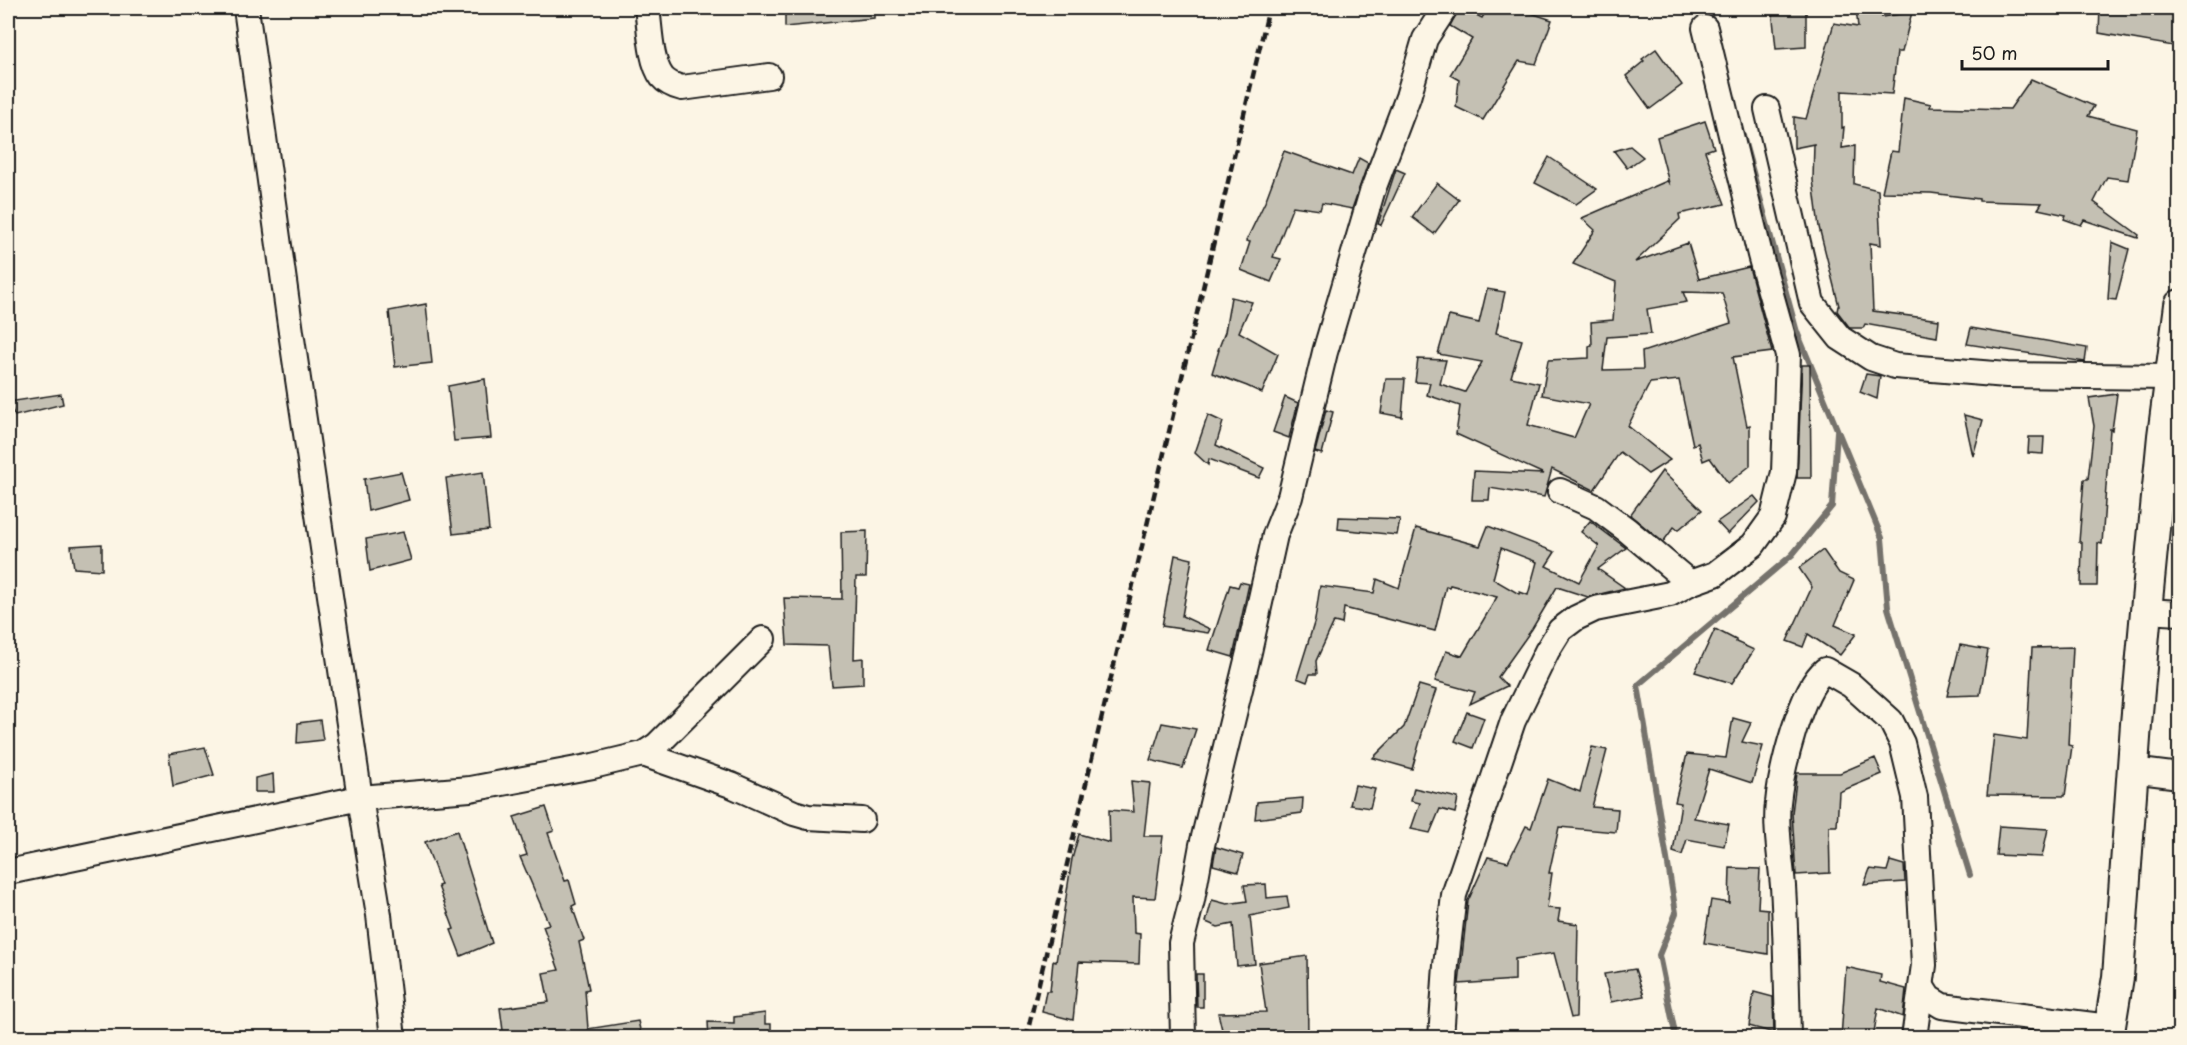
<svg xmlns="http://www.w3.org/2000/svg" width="2187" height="1045" font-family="'Playpen Sans',sans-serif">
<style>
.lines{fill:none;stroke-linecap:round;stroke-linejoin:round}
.stream{stroke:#75726c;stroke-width:6}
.building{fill:#c4c0b3;stroke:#1c1c1c;stroke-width:1.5;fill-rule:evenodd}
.minor-casing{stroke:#1c1c1c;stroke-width:28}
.major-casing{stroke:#1c1c1c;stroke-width:34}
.minor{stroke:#fcf5e5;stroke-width:24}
.major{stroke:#fcf5e5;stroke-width:30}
.rail{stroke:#1c1c1c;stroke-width:4.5;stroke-dasharray:9 4.5;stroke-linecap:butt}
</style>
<rect width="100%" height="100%" fill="#fcf5e5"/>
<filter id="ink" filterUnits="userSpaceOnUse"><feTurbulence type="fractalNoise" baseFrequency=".0167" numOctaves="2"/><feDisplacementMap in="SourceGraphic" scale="12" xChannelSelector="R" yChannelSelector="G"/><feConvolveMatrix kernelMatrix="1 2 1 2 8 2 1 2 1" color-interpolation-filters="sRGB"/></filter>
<g filter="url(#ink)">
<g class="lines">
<g class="stream">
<path d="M1708,8L1713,25"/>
<path d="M1743,136L1797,332L1882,538L1888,608L1970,875"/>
<path d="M1676,1038L1659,955L1676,913L1638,685L1792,555L1832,506L1837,432"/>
</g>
</g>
<g class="building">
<path d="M785,8H874V18L785,27Z"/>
<path d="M1459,8H1463L1482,18L1488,8H1516L1552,20L1536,64L1519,61L1483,120L1456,107L1459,80L1450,75L1472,39L1450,26Z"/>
<path d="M1856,8H1885L1882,17L1912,12L1902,52H1897L1892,94L1842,91V128L1844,127L1842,148L1855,146L1854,184L1878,190L1881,245L1870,243L1873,311L1939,320L1937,337L1865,324L1863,328H1850L1837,311L1838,306H1839L1819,227L1813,180L1814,144L1794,148V117L1806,119L1834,23L1858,27Z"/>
<path d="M2100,8H2178L2173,46L2099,33Z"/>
<path d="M1772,9L1806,11V47L1776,49Z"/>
<path d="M1656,49L1682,85L1650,109L1626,76L1644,61L1642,59Z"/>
<path d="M2031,79L2094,106L2088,116L2137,129L2128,180L2107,177L2094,202L2139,235L2138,238L2084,220L2081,225L2064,219L2066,215L2038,209L2042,203L1979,201V199L1931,193L1882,192L1891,151L1898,152L1904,98L1931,104L1930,107L2010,109Z"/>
<path d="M1705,121L1714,148L1705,151L1725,204L1679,214L1680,219L1635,262L1688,243L1699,279L1749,267L1772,352L1733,357L1747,426L1750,425V466L1728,483L1710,458L1703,461L1698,443L1693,445L1679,380L1650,383L1628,426L1670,460L1648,474L1620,452L1594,490L1552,469L1544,497L1490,488L1489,500H1472L1474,471L1544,474L1456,434L1460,406L1427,395L1430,383L1415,382L1418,359L1446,360L1440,384L1465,392L1482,362L1438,354L1449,316L1479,323L1487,289L1505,292L1496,333L1522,340L1511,377L1539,383L1528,425L1574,438L1589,404L1542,395L1548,360L1589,358V346L1592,345L1591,322L1613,320L1616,282L1573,264L1595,230L1582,218L1667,181L1669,183L1657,137ZM1683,292L1722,293L1731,323L1642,352L1643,369L1603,370L1607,337L1651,334L1647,309L1687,302Z"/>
<path d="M1630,146L1643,157L1627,168L1614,151Z"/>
<path d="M1284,151L1352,175L1359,158L1368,163L1352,209L1322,203L1320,210L1293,206L1273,257L1281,259L1271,282L1241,270L1250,242L1246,241L1265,202Z"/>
<path d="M1549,157L1597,189L1576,204L1535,183Z"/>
<path d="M1396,169L1405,173L1381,225L1378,224Z"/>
<path d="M1437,183L1459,200L1434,234L1412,217Z"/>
<path d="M2112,242L2129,249L2116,300L2108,299Z"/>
<path d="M1231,297L1252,302L1239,332L1278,354L1262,393L1247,386L1212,373L1219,350H1218L1225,332Z"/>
<path d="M426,304L432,363L395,367L389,311Z"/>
<path d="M1971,328L2087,348L2085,362L1967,344Z"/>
<path d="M1802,365H1810L1811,478H1797Z"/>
<path d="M1866,374L1880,376L1877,399L1860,392Z"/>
<path d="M485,379L491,438L454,441L448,386Z"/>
<path d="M1386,379H1405L1402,417L1381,413Z"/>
<path d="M61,394L63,404L15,416L8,402Z"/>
<path d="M2117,394L2112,430L2110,429L2102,544L2098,543L2097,586H2081L2082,542H2079L2084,479H2088L2094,426L2089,398Z"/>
<path d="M1285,397L1298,403L1289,438L1273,432Z"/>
<path d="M1326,410L1333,412L1322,454L1315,452Z"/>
<path d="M1208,415L1223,422L1216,445L1264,468L1259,478L1209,459L1208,465L1195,453Z"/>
<path d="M1964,415L1983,420L1973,456Z"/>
<path d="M2029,437H2044L2043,454L2028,453Z"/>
<path d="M1662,471L1702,510L1678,530L1674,527L1663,542L1630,515Z"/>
<path d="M401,472L409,500L368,511L364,479Z"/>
<path d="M483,472L489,530L453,534L446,478Z"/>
<path d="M1754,496L1759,502L1728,534L1717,522Z"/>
<path d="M1339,517L1400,519L1397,535L1338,529Z"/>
<path d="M1590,521L1626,548L1598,569L1625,588L1588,597L1557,587L1532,629L1498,677L1507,686L1470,704L1475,692L1435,681L1446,651L1462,656L1497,597L1450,585L1449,587L1446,586L1435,631L1344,608L1342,624L1334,622L1316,661L1317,674H1310L1307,682L1297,678L1315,620L1320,586L1374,593L1377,579L1399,588L1416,528L1480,546L1488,526L1555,552L1546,566L1579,582L1599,546L1581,532ZM1501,548L1537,562L1528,595L1520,592L1519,594L1493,579Z"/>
<path d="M867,531L866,577H856L854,659L863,658V684L832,686L828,646L787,645L784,598L842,599L841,532Z"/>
<path d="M403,532L411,560L370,571L366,539Z"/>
<path d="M102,544V570L74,568L71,546Z"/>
<path d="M1823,550L1839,573L1854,580L1835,625L1856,634L1840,655L1808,634L1803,647L1787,641L1812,587L1799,568Z"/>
<path d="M1175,555L1192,559L1182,616L1210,629L1208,633L1162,626Z"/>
<path d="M1240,582L1249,584L1233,657L1209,650L1230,585L1238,587Z"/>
<path d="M1715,629L1736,640V642L1754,650L1732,683L1695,672Z"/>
<path d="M1960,645L1988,650L1980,695L1947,696Z"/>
<path d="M2073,647L2068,745L2072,746L2065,796L1987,795L1994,735L2027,740L2032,648Z"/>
<path d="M1419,685L1436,690L1421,733L1422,734L1412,769L1373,758L1404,727Z"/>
<path d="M1467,712L1484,718L1473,748L1455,741Z"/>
<path d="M1733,718L1751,723L1742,742L1763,746L1752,783L1709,769L1694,818L1729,824L1724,846L1687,839L1682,855L1673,852L1681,803L1675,802L1687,754L1726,758Z"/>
<path d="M320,720L323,740L297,743L298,723Z"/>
<path d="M1162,723L1196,729L1183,768L1150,760Z"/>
<path d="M205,747L214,775L173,786L169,754Z"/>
<path d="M1592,747L1607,750L1592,807L1618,809L1616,832L1559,827L1549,873H1552L1547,908L1560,909L1558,921L1578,924L1576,1017L1571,1018L1554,953L1515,959V980L1459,984L1468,901L1488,857L1508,862L1526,826L1531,828L1548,779L1580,792Z"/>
<path d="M1875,758L1882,774L1839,792L1837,826H1829L1830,873L1796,875L1792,813L1797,773H1840Z"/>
<path d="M273,774L274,792H255V778Z"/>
<path d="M1131,781L1150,783L1144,836H1163L1155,898L1133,897L1134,933L1140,934L1139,964L1079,962L1073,1020L1042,1012L1046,991H1050L1053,961L1056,962L1072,859L1079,834L1110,843L1109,810L1134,812Z"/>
<path d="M1355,785L1375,789L1370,808L1350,805Z"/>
<path d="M1414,788L1458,798L1455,813L1440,809L1430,833L1411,829L1420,803L1411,801Z"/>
<path d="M1303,798L1302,813L1255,819L1257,802Z"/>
<path d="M546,807L554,831L548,833L565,881L569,880L576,904L572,906L584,940L579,942L589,989L585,990L588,1029L638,1021L642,1038H504L500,1008L549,1002L543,973L559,970L543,926L549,924L520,857L527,855L514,817Z"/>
<path d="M1999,826L2048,829L2042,857L1996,855Z"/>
<path d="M457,831L492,943L461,956L451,930L454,929L438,886L441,885L425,842Z"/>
<path d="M1216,847L1243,855L1238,872L1213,865Z"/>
<path d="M1890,861L1904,865L1905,882L1864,885L1870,869L1887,871Z"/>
<path d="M1730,868L1760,869L1758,908L1768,909V954L1704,943L1711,900L1729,903Z"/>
<path d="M1266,884L1267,898L1287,896L1289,908L1250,916L1255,964L1237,966L1233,924L1218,927L1206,922L1212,900L1227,904L1247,901L1244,885Z"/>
<path d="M1307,956L1308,1038H1224L1218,1013L1266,1012L1259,963Z"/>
<path d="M1846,967L1881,975L1880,982L1906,989L1903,1017L1878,1008L1873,1038H1841Z"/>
<path d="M1635,969L1644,996L1611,1002L1604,974Z"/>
<path d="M1196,974H1203V1007H1197Z"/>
<path d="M1754,992L1773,997L1774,1033L1749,1026Z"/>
<path d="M765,1013V1024H771V1038H709L708,1022L734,1023V1017Z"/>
</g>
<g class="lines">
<g class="minor-casing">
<g id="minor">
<path d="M647,8C650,27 650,61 662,77C667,83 674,86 682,88L769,76"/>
<path d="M1767,109L1812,303L1840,338L1871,358L1895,366L2007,375L2170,377"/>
<path d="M1560,491L1596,507L1627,530L1690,583"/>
<path d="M2146,611L2180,613"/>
<path d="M643,754L731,785L794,813L808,817L862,820"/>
<path d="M2132,770L2180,776"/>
<path d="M8,872L360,798L291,332L246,8"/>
<path d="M1922,987L1929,998L1942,1006L2109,1027"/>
<path d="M393,1038L379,915L360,798L470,789L593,766L643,754L657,745L763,639"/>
<path d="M1183,1038L1181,943L1192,900L1202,845L1249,652L1275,535L1290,497L1325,352L1372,192L1408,97L1425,39L1445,8"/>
<path d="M1441,1038L1446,965L1454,895L1513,721L1547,651L1560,630L1576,618L1595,609L1670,594L1690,583L1715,574L1753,545L1773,517L1784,472L1788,355L1760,255L1705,28"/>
<path d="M1788,1038C1787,987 1786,936 1783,886C1781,862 1775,826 1778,803C1781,771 1800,690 1825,670L1851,685L1891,721L1902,743L1915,797L1924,965L1914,1038"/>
</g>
</g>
<g class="major-casing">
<path id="major" d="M2108,1038L2118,977L2136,724L2146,611L2163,436L2180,305"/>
</g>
<use href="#minor" class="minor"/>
<use href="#major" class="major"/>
<path class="rail" d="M1026,1038L1269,8"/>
</g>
</g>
<rect width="2187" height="1045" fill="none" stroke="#fcf5e5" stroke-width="30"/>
<rect x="15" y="15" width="2157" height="1015" fill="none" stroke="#1c1c1c" stroke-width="2" filter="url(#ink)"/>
<path d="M1962 60v9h146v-9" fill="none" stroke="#1c1c1c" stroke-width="3"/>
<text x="1971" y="60" font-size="18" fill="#1c1c1c" stroke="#fcf5e5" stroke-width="4.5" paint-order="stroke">50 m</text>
</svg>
